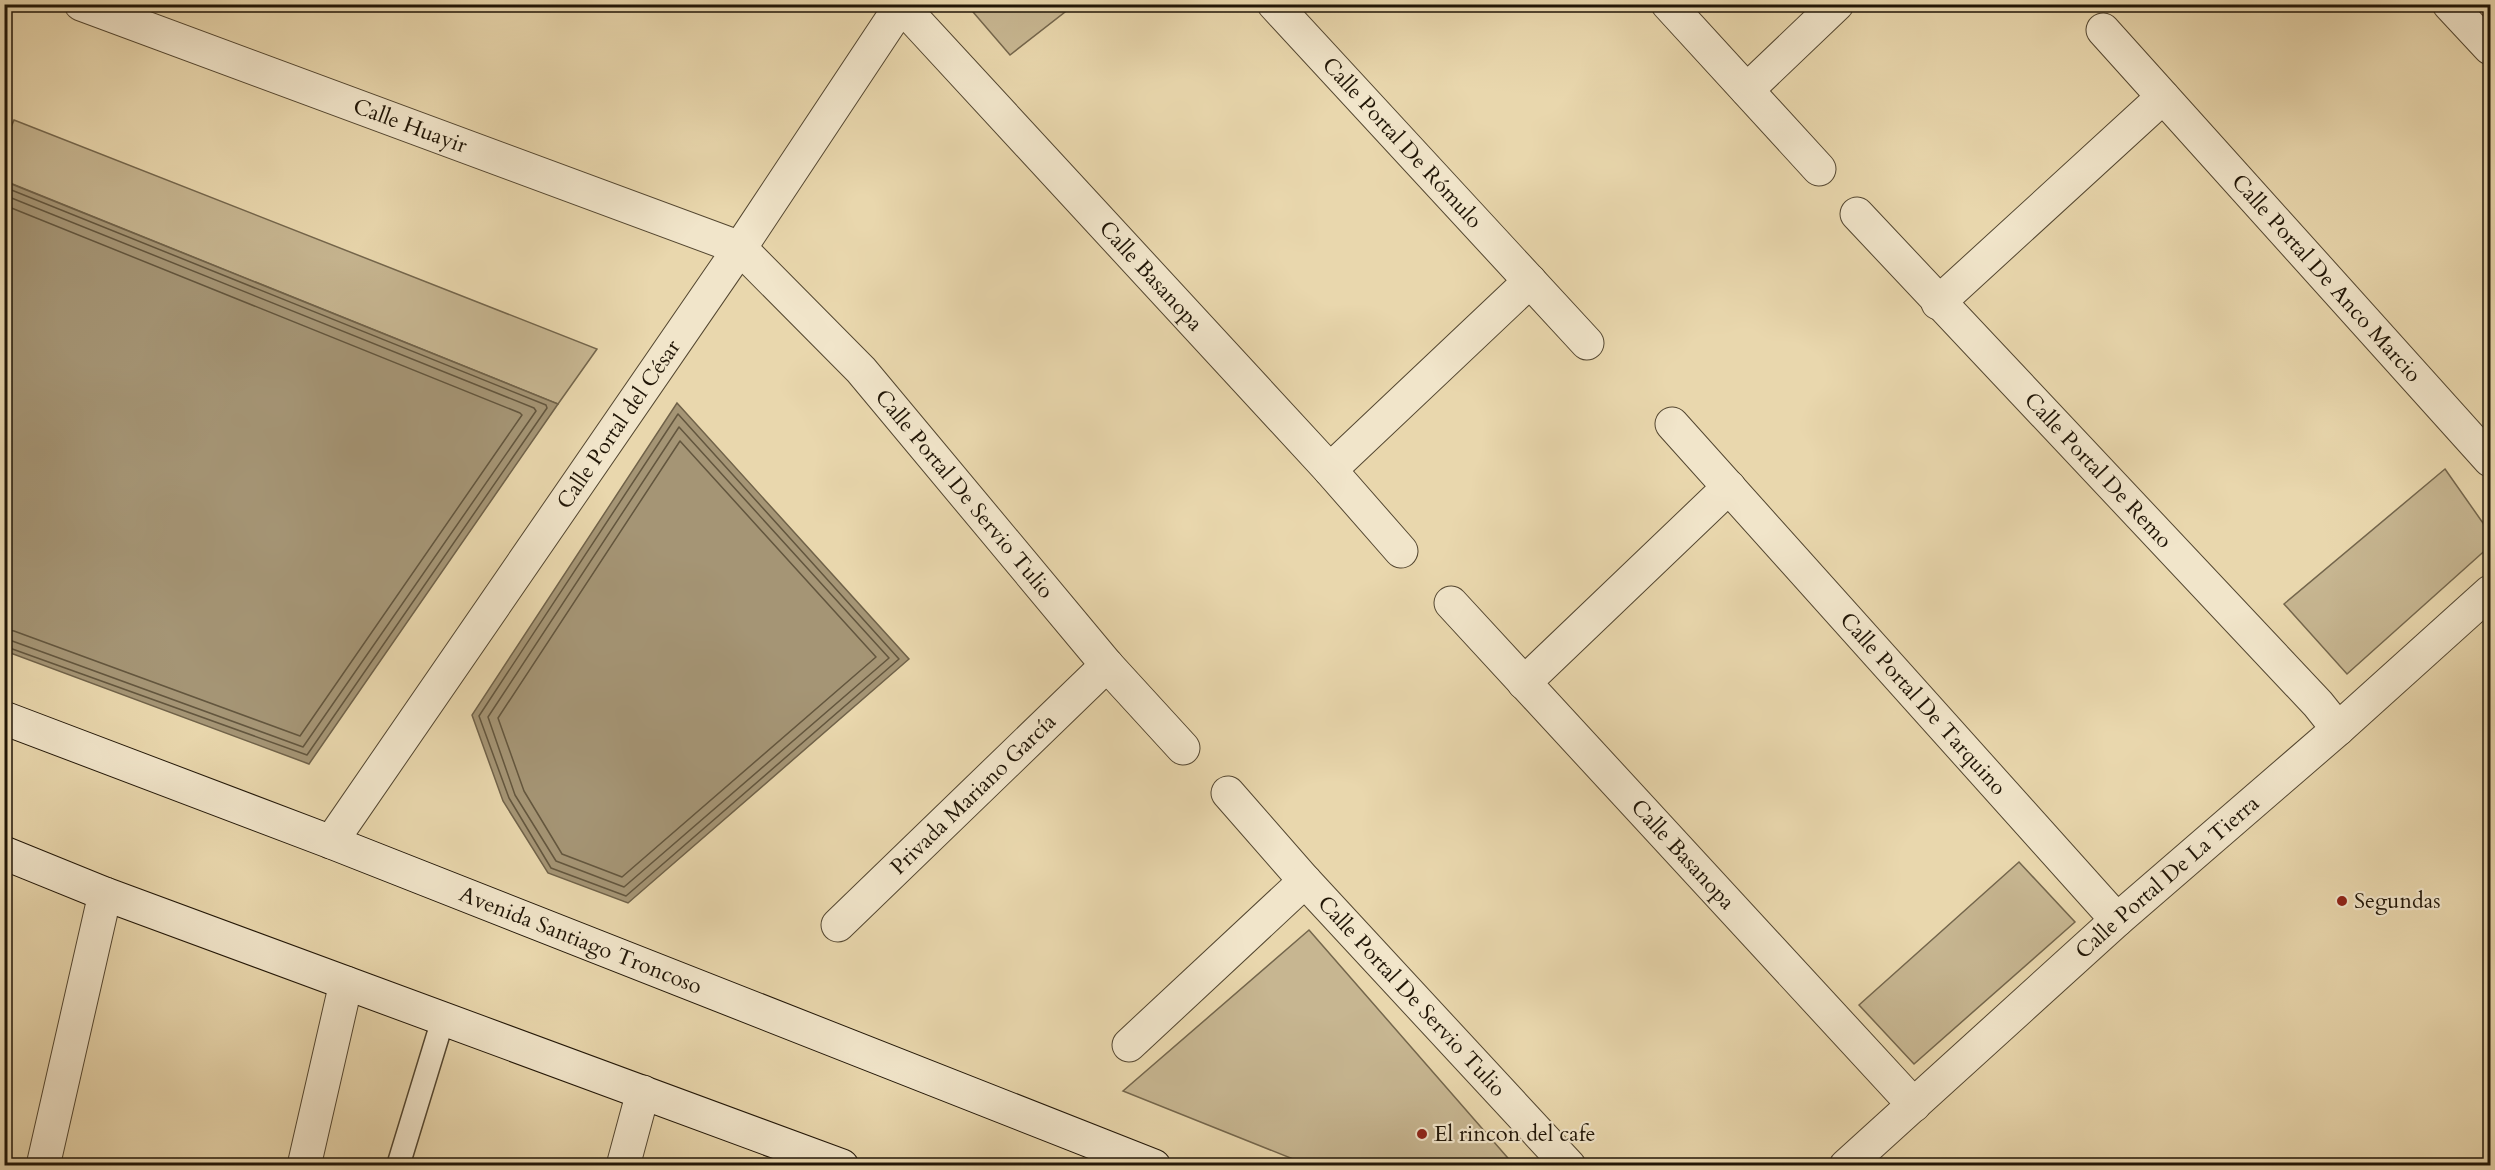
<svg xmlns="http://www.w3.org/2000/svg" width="2495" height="1170" font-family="Cardo,serif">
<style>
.green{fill:#c7b691;stroke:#74664c;stroke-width:1.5}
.water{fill:#a59575;stroke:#706249;stroke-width:1.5}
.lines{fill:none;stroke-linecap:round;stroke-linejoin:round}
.shore{stroke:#63563e;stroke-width:1.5}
.lane-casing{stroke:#534630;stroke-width:25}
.street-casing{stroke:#534630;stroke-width:35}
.secondary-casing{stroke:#211607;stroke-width:35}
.lane{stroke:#f1e5ca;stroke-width:22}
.street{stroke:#f1e5ca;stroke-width:33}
.secondary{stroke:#f1e5ca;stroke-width:33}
.poi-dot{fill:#8f2418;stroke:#f1e5ca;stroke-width:2}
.labels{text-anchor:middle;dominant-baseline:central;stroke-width:4.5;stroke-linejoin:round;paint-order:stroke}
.street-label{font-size:22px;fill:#211607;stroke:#f1e5ca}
.poi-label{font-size:22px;fill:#211607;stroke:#f1e5ca;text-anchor:start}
</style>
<rect width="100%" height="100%" fill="#e9d7ad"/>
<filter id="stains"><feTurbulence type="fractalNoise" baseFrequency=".00333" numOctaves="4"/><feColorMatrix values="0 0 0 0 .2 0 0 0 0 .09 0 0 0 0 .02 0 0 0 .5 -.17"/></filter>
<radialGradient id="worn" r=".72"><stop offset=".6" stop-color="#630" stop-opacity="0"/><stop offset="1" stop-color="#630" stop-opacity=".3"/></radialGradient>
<g class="green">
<path d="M967,5H1074L1010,55Z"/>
<path d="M14,120L597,349L558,404L5,181L4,144Z"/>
<path d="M2445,469L2490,533V546L2347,674L2284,604Z"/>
<path d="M2019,862L2075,922L1914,1064L1859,1005Z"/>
<path d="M1309,930L1514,1165H1308L1123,1091Z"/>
</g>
<g class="water">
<path d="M4,181L558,404L309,764L5,651Z"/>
<path d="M677,403L909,659L628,903L548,873L503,801L472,715Z"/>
</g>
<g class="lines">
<g class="shore">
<path d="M4,187L546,405L547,408L307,755L4,646"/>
<path d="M4,195L534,408L536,411L303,747L4,638"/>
<path d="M4,205L520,413L522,415L300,736L14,631L4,629"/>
<path d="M678,414L899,659L626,896L551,868L509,798L479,716Z"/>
<path d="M679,427L889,658L624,887L556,861L515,795L488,717Z"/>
<path d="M680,441L876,657L622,877L562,854L524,791L498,718Z"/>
</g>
<g class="lane-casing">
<path id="lane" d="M398,1166L443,1019"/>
</g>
<g class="street-casing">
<g id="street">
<path id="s1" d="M81,4L740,248L861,370L1107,665L1183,748"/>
<path id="s2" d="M900,4L1330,470L1401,551"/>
<path id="s3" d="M1274,4L1587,343"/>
<path d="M1668,4L1819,169"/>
<path d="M2449,4L2490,48"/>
<path id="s4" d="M2103,30L2490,460"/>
<path d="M1747,90L1837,4"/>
<path id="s5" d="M1857,214L2318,704L2338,729"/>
<path d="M1938,303L2163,97"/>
<path id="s6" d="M1672,424L2117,920"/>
<path d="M1330,470L1530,281"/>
<path id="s7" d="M1451,603L1914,1105"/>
<path d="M1524,683L1729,487"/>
<path id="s8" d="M1228,793L1305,881L1569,1166"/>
<path id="s9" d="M331,842L740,248L902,4"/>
<path id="s10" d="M838,925L1107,665"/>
<path d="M1129,1045L1305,881"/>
<path d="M43,1166L105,894"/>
<path d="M304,1166L346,983"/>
<path d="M623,1166L643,1092"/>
<path id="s11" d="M1846,1166L2117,920L2338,729L2490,592"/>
</g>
</g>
<g class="secondary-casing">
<g id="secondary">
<path id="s12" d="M4,718L331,842L1154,1166"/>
<path d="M4,853L105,894L842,1166"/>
</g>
</g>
<use href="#lane" class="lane"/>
<use href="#street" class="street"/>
<use href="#secondary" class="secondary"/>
</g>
<g class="poi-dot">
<circle cx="2342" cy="901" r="6"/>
<circle cx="1422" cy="1134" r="6"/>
</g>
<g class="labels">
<g class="street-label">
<text stroke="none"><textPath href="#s1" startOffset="351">Calle Huayir</textPath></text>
<text stroke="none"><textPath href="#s3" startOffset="189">Calle Portal De Rómulo</textPath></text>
<text stroke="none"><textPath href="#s2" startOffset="370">Calle Basanopa</textPath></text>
<text stroke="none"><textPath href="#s4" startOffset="334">Calle Portal De Anco Marcio</textPath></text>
<text stroke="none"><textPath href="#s9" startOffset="507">Calle Portal del César</textPath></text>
<text stroke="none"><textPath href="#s5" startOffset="352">Calle Portal De Remo</textPath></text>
<text stroke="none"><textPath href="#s1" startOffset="1036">Calle Portal De Servio Tulio</textPath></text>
<text stroke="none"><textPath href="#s6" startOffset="376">Calle Portal De Tarquino</textPath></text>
<text stroke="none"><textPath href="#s10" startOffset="188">Privada Mariano García</textPath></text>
<text stroke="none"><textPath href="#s7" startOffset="342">Calle Basanopa</textPath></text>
<text stroke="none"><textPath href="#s11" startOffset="432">Calle Portal De La Tierra</textPath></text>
<text stroke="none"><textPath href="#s12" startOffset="618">Avenida Santiago Troncoso</textPath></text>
<text stroke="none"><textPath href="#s8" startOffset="274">Calle Portal De Servio Tulio</textPath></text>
</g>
<g class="poi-label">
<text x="2354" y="901">Segundas</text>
<text x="1434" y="1134">El rincon del cafe</text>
</g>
</g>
<rect width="2495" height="1170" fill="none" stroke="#e9d7ad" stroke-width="24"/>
<rect x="6" y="6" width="2483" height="1158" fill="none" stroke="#211607" stroke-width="3"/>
<rect x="12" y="12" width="2471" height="1146" fill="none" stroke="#211607" stroke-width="1.5"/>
<rect width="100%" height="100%" filter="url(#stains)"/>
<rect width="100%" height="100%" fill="url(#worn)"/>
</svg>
